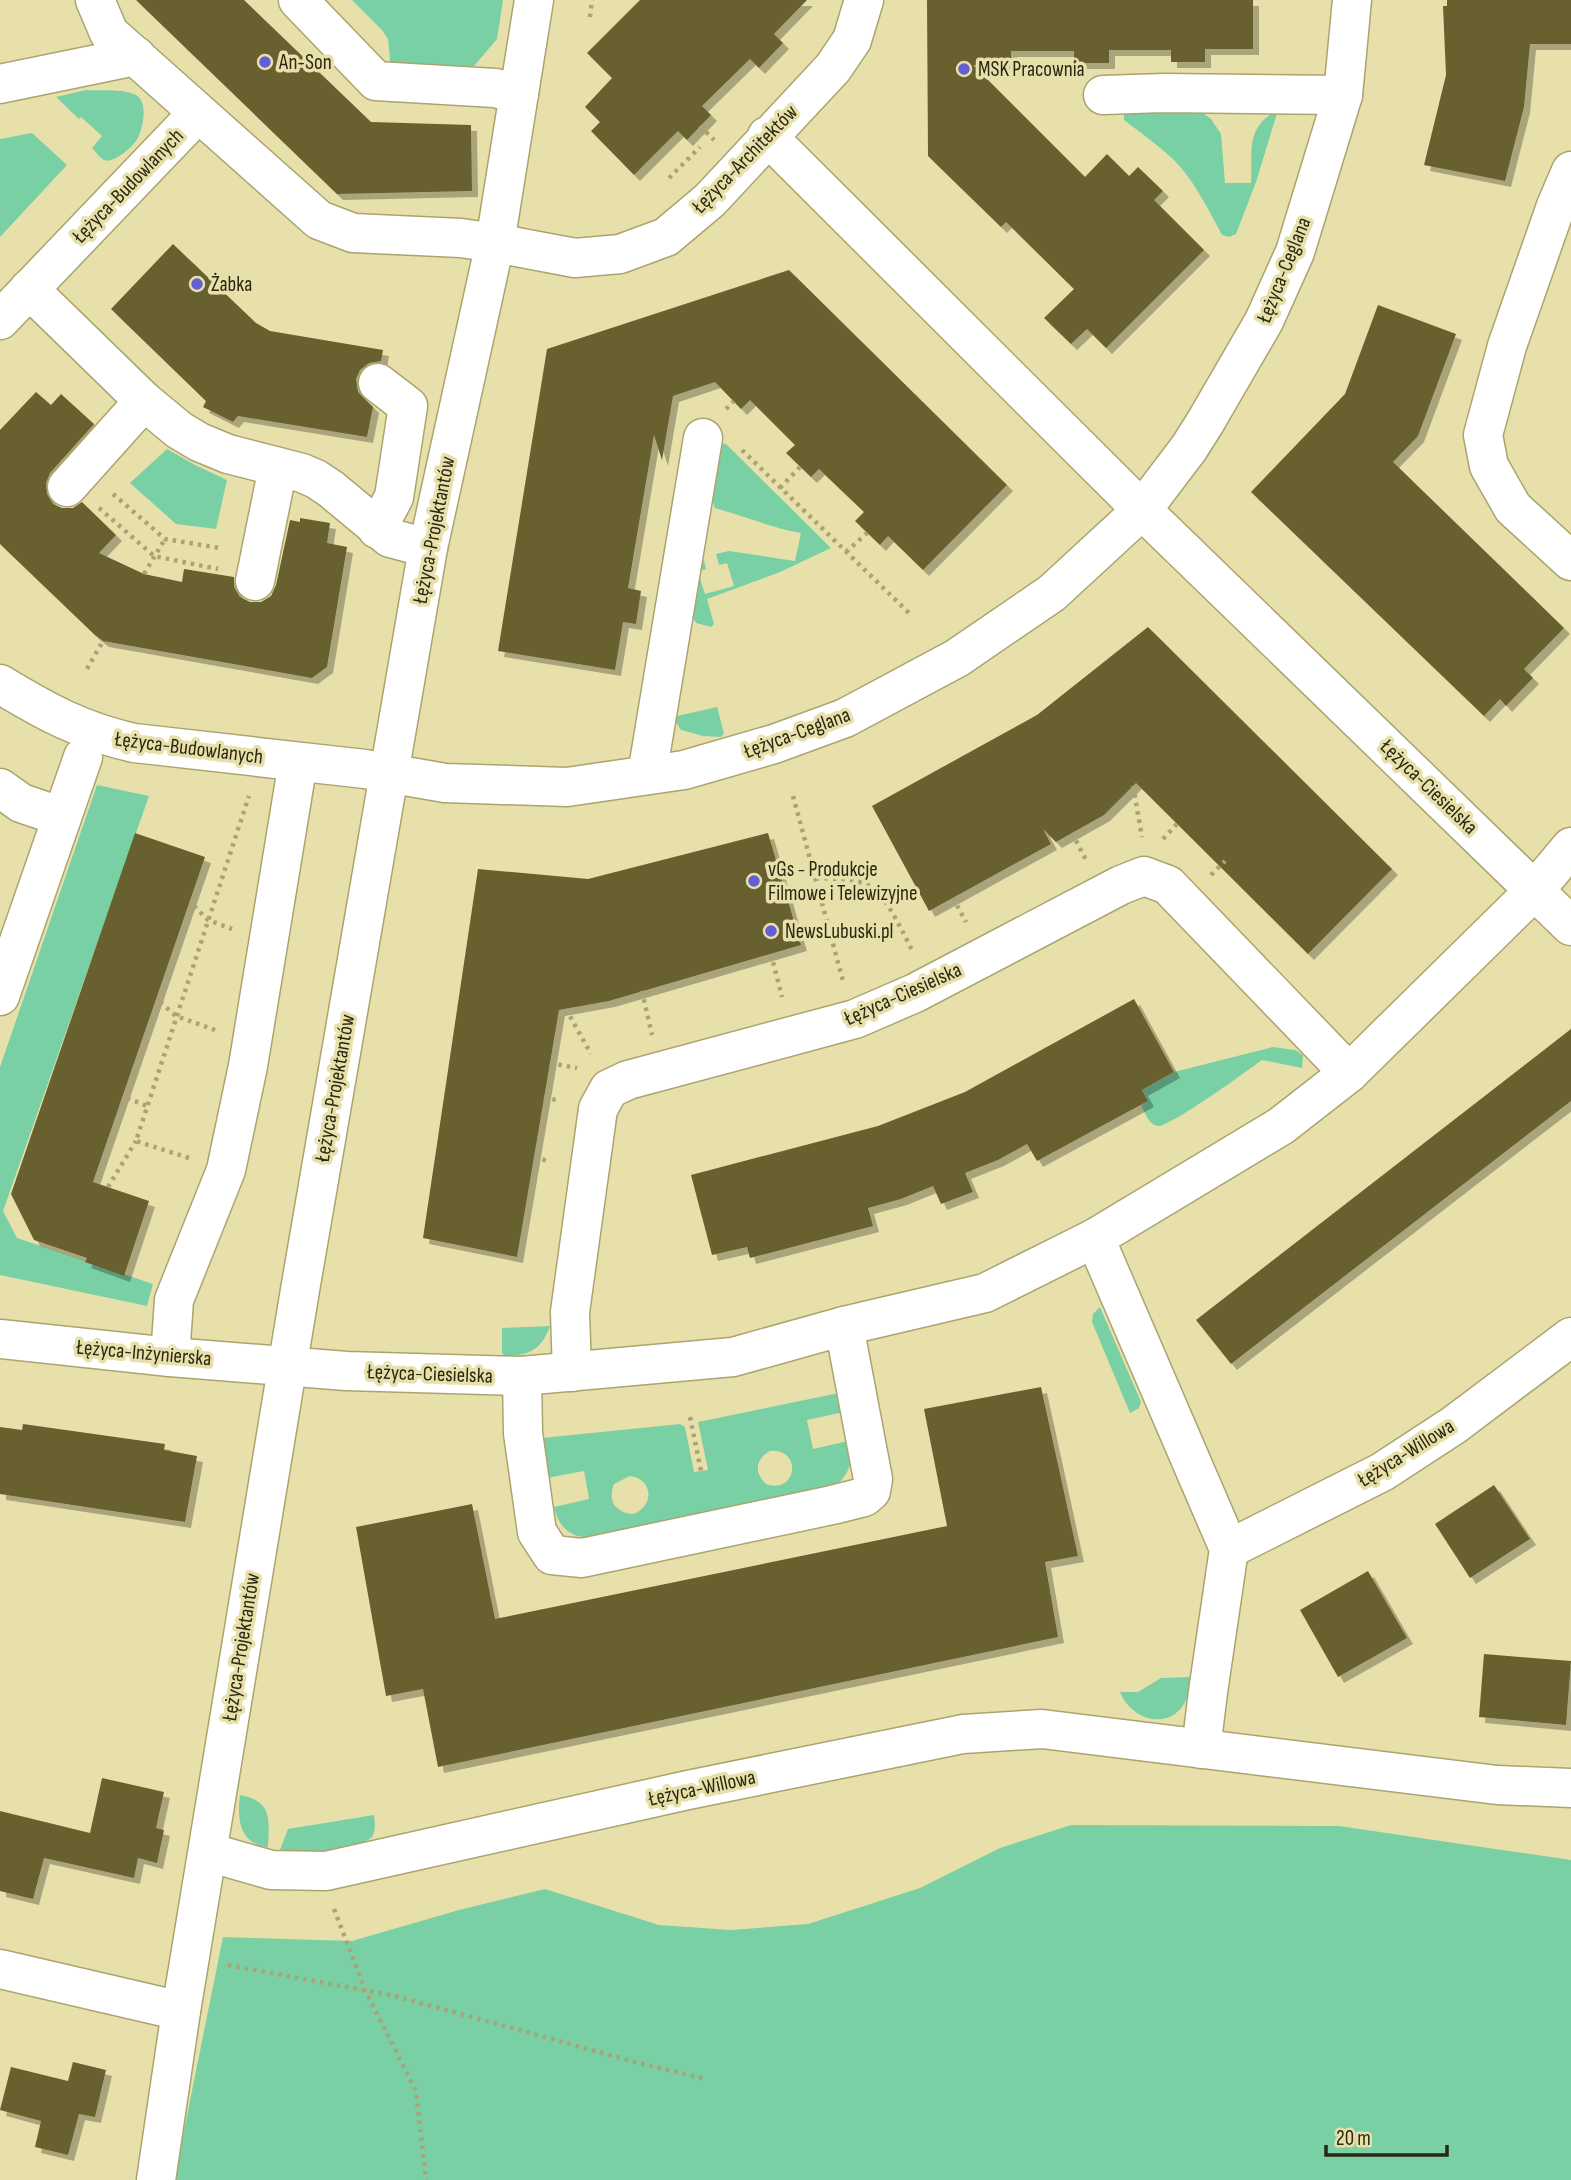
<svg xmlns="http://www.w3.org/2000/svg" width="1571" height="2180" font-family="'Sofia Sans Condensed',sans-serif">
<style>
.green{fill:#7ad0a5;fill-rule:evenodd}
.building{fill:#68612e;filter:url(#shadow)}
.lines{fill:none;stroke-linecap:round;stroke-linejoin:round}
.minor-casing{stroke:#aba46f;stroke-width:41}
.path{stroke:#a9a378;stroke-width:4.5;stroke-dasharray:3.5 5;stroke-linecap:butt}
.minor{stroke:#fff;stroke-width:38}
.poi-dot{fill:#635dd6;stroke:#e8e0aa;stroke-width:2.5}
.labels{text-anchor:middle;dominant-baseline:central;stroke-width:7;stroke-linejoin:round;paint-order:stroke}
.poi-label{font-size:21px;fill:#2a2712;stroke:#e8e0aa;text-anchor:start}
.street-label{font-size:21px;fill:#2a2712;stroke:#e8e0aa}
</style>
<defs>
<filter id="shadow"><feDropShadow dx="6" dy="6" stdDeviation="0" flood-color="#0004"/></filter>
</defs>
<rect width="100%" height="100%" fill="#e8e0aa"/>
<g class="green">
<path d="M352,0H503L497,39L474,66L391,69L388,39L382,30Z"/>
<path d="M86,90C101,91 123,88 136,95C149,102 143,131 136,141C131,148 113,164 104,160C100,158 95,151 92,148L102,136L81,117L79,119L56,97Z"/>
<path d="M1128,109L1195,112L1203,113L1211,119L1221,134L1225,183H1251C1253,152 1244,128 1278,110L1256,182L1236,234L1229,237L1222,235C1208,209 1195,182 1175,161C1159,146 1141,133 1124,120V113Z"/>
<path d="M32,133L67,165L0,237V139Z"/>
<path d="M721,443L726,444L831,548L780,572L707,599L714,624L711,627L696,623L691,614L697,568L704,560L706,569L698,572L705,594L734,586L727,563L719,565L716,554L729,551L795,561L801,533C772,528 744,516 715,508L710,494Z"/>
<path d="M167,449L195,465L227,480L216,529L176,524L130,483Z"/>
<path d="M717,707L724,733L721,737L703,736L681,730L673,717Z"/>
<path d="M97,785L149,796L3,1211L17,1238L153,1284L147,1306L0,1275V1067Z"/>
<path d="M1273,1047L1295,1050L1303,1055L1302,1068L1262,1060C1248,1070 1168,1129 1157,1126C1148,1124 1145,1112 1141,1105L1148,1101L1142,1090L1174,1072Z"/>
<path d="M1100,1307L1141,1402L1139,1408L1130,1413L1092,1322L1093,1314Z"/>
<path d="M550,1326C542,1349 529,1356 505,1356L502,1353V1328Z"/>
<path d="M839,1393L844,1412L807,1420L813,1449L848,1441C852,1467 852,1469 833,1489L591,1538C570,1537 559,1528 554,1507L589,1499L584,1471L547,1478L542,1438L680,1424L685,1427L694,1472L708,1470L698,1422ZM770,1451C803,1448 797,1495 766,1484C754,1473 755,1459 770,1451ZM630,1476C653,1479 655,1506 633,1514C616,1513 607,1501 614,1484Z"/>
<path d="M1191,1677C1190,1684 1190,1692 1187,1698C1173,1732 1132,1722 1120,1692H1138L1161,1678Z"/>
<path d="M240,1795C273,1801 269,1820 268,1847C239,1844 237,1818 240,1795Z"/>
<path d="M374,1815C375,1823 376,1830 372,1837C366,1845 312,1858 302,1857C295,1856 287,1852 280,1850L288,1829Z"/>
<path d="M1071,1825L1339,1826L1571,1860V2180H174L223,1937L352,1941L459,1910L545,1889L659,1925L731,1930L808,1924L920,1888L1000,1848Z"/>
</g>
<g class="building">
<path d="M136,0H244L371,122L471,125L472,191L337,194Z"/>
<path d="M640,0H807L774,34L783,43L759,68L750,59L702,106L711,115L687,140L678,131L634,175L591,131L600,122L585,107L612,78L587,53Z"/>
<path d="M927,0H1253V49H1205V62H1171V50H1109V63H1074V51H1011V64L973,65L1085,177L1107,154L1129,176L1138,167L1163,191L1154,200L1204,250L1106,348L1087,329L1071,344L1044,318L1074,289L1006,222L1001,227L928,156Z"/>
<path d="M1447,0H1571V44H1530L1524,107L1505,181L1424,165L1446,75L1443,6H1447Z"/>
<path d="M173,244L256,323L270,331L383,350L381,361L369,363L360,370L356,379L358,392L373,407L367,437L238,416L233,422L203,407L206,401L111,309Z"/>
<path d="M789,270L1007,485L923,570L888,536L880,545L855,521L864,512L819,469L811,477L786,453L795,445L750,400L741,409L715,382L673,396L662,460L654,435L628,588L641,591L636,624L623,622L615,670L498,651L547,349Z"/>
<path d="M1378,305L1456,334L1418,436L1393,462L1564,628L1524,669L1533,678L1506,706L1500,699L1484,716L1251,492L1345,394Z"/>
<path d="M36,392L51,405L61,394L94,424L50,473L46,483L47,494L53,504L62,508H73L82,502L116,535L99,553L144,574L182,582L184,569L234,577V587L240,597L250,602H261L271,596L276,585L290,520L300,522V518L330,523L327,543L347,547L327,667L312,678L103,641L95,635L0,544V430Z"/>
<path d="M1148,627L1392,869L1308,954L1136,783L1104,815L1056,842L1043,829L1051,844L929,911L872,806L1037,715Z"/>
<path d="M135,833L205,857L93,1182L149,1201L124,1276L85,1262L87,1258L34,1240L11,1194Z"/>
<path d="M768,833L801,945L609,1001L559,1010L517,1257L423,1238L478,869L588,879Z"/>
<path d="M1134,999L1174,1072L1142,1090L1148,1101L1037,1161L1027,1144L998,1160L965,1173L973,1192L941,1204L933,1186L901,1199L868,1208L873,1226L750,1258L747,1247L712,1255L691,1175L878,1126L965,1092Z"/>
<path d="M1571,1029V1101L1231,1364L1196,1320Z"/>
<path d="M1041,1387L1078,1556L1045,1562L1058,1637L438,1767L423,1689L386,1696L356,1527L472,1504L495,1619L947,1526L924,1409Z"/>
<path d="M23,1424L165,1444L164,1450L197,1456L185,1522L0,1494V1427L22,1430Z"/>
<path d="M1494,1485L1530,1539L1470,1578L1435,1524Z"/>
<path d="M1368,1571L1407,1638L1338,1677L1300,1610Z"/>
<path d="M1484,1654L1571,1661L1566,1725L1479,1717Z"/>
<path d="M102,1778L164,1792L156,1828L164,1830L157,1863L138,1858L134,1878L44,1858L33,1899L0,1891V1811L90,1833Z"/>
<path d="M73,2062L106,2070L95,2117L79,2114L68,2155L35,2147L41,2121L0,2110L11,2067L68,2081Z"/>
</g>
<g class="lines">
<g class="minor-casing">
<g id="minor">
<path d="M95,0L109,33L319,220L353,233L461,238L495,243L575,258L620,254L666,237L710,200L833,68L852,40L864,0"/>
<path d="M298,0L376,81L495,88L519,94"/>
<path d="M0,84L136,56"/>
<path d="M1103,95L1164,93L1343,95"/>
<path d="M767,136L1142,510L1571,926"/>
<path d="M1571,171L1556,206L1507,346L1483,435L1489,466L1513,508L1571,561"/>
<path d="M29,289L144,401L179,430L199,442L228,454L302,473L316,479L331,489L390,538L428,548"/>
<path d="M0,320L198,113"/>
<path d="M67,487L144,401"/>
<path d="M377,529L394,497L408,406L378,383"/>
<path d="M255,581L278,467"/>
<path d="M0,684C46,712 81,731 134,743L365,769L445,783L567,787L684,770L774,744L845,718L957,658L1052,593L1142,510L1189,448L1206,421L1264,321L1295,252L1343,95L1352,0"/>
<path d="M647,775L703,438"/>
<path d="M0,788L21,803L62,817"/>
<path d="M0,996L83,757"/>
<path d="M1095,1238L1229,1549L1208,1692L1201,1749"/>
<path d="M0,1339L170,1357L346,1371L522,1376L733,1357L844,1326L985,1293L1095,1238L1281,1126L1349,1073L1535,890L1571,847"/>
<path d="M170,1357L174,1300L226,1170L248,1066L298,762"/>
<path d="M572,1372L570,1312L598,1109L609,1089L628,1080L855,1019L915,993L1121,885L1144,876L1168,885L1349,1073"/>
<path d="M522,1376L523,1433L537,1532L552,1555L582,1558L832,1505L864,1497L871,1491L873,1479L844,1326"/>
<path d="M1229,1549L1382,1472L1454,1425L1571,1337"/>
<path d="M208,1852L271,1870L326,1871L688,1790L963,1734L1042,1729L1497,1785L1571,1788"/>
<path d="M0,1969L181,2011"/>
<path d="M156,2180L181,2011L300,1290L428,548L495,243L534,0"/>
</g>
</g>
<g class="path">
<path d="M590,17L592,0"/>
<path d="M700,126L714,140"/>
<path d="M669,178L700,147"/>
<path d="M726,409L734,401"/>
<path d="M742,450L912,616"/>
<path d="M780,488L800,467"/>
<path d="M113,494L165,539L220,548"/>
<path d="M99,508L154,556L218,569"/>
<path d="M846,552L867,533"/>
<path d="M144,574L165,539"/>
<path d="M87,669L103,641"/>
<path d="M1133,786L1142,837"/>
<path d="M793,796L843,981"/>
<path d="M1072,833L1086,860"/>
<path d="M1163,839L1177,824"/>
<path d="M1211,875L1225,861"/>
<path d="M816,878C833,879 854,878 870,886C886,895 903,933 912,950"/>
<path d="M953,898L966,922"/>
<path d="M194,906L208,920L232,929"/>
<path d="M771,954L782,997"/>
<path d="M642,991L652,1035"/>
<path d="M160,1002L176,1016L215,1030"/>
<path d="M566,1009L591,1054"/>
<path d="M550,1063L577,1068"/>
<path d="M544,1097L560,1101"/>
<path d="M127,1098L147,1106"/>
<path d="M189,1158L136,1141L249,796"/>
<path d="M534,1158L550,1161"/>
<path d="M108,1187L136,1141"/>
<path d="M690,1417L701,1471"/>
<path d="M334,1909L365,1990L416,2091L426,2180"/>
<path d="M228,1965L395,1996L639,2063L706,2079"/>
</g>
<use href="#minor" class="minor"/>
</g>
<g class="poi-dot">
<circle cx="265" cy="62" r="7"/>
<circle cx="964" cy="69" r="7"/>
<circle cx="197" cy="284" r="7"/>
<circle cx="754" cy="881" r="7"/>
<circle cx="771" cy="931" r="7"/>
</g>
<g class="labels">
<g class="poi-label">
<text x="279" y="62">An-Son</text>
<text x="978" y="69">MSK Pracownia</text>
<text x="211" y="284">Żabka</text>
<text x="768" y="869">vGs - Produkcje<tspan x="768" dy="24">Filmowe i Telewizyjne</tspan></text>
<text x="785" y="931">NewsLubuski.pl</text>
</g>
<g class="street-label">
<text transform="translate(745 159) rotate(-46)">Łężyca-Architektów</text>
<text transform="translate(128 186) rotate(-46)">Łężyca-Budowlanych</text>
<text transform="translate(1284 270) rotate(-68)">Łężyca-Ceglana</text>
<text transform="translate(434 530) rotate(-79)">Łężyca-Projektantów</text>
<text transform="translate(797 733) rotate(-20)">Łężyca-Ceglana</text>
<text transform="translate(189 748) rotate(7)">Łężyca-Budowlanych</text>
<text transform="translate(1429 787) rotate(44)">Łężyca-Ciesielska</text>
<text transform="translate(903 994) rotate(-24)">Łężyca-Ciesielska</text>
<text transform="translate(335 1088) rotate(-80)">Łężyca-Projektantów</text>
<text transform="translate(144 1353) rotate(5)">Łężyca-Inżynierska</text>
<text transform="translate(430 1374) rotate(2)">Łężyca-Ciesielska</text>
<text transform="translate(1406 1453) rotate(-32)">Łężyca-Willowa</text>
<text transform="translate(241 1647) rotate(-81)">Łężyca-Projektantów</text>
<text transform="translate(702 1788) rotate(-12)">Łężyca-Willowa</text>
</g>
</g>
<path d="M1326 2145v10h121v-10" fill="none" stroke="#2a2712" stroke-width="3.5"/>
<text x="1336" y="2145" font-size="21" fill="#2a2712" stroke="#e8e0aa" stroke-width="5" paint-order="stroke">20 m</text>
</svg>
